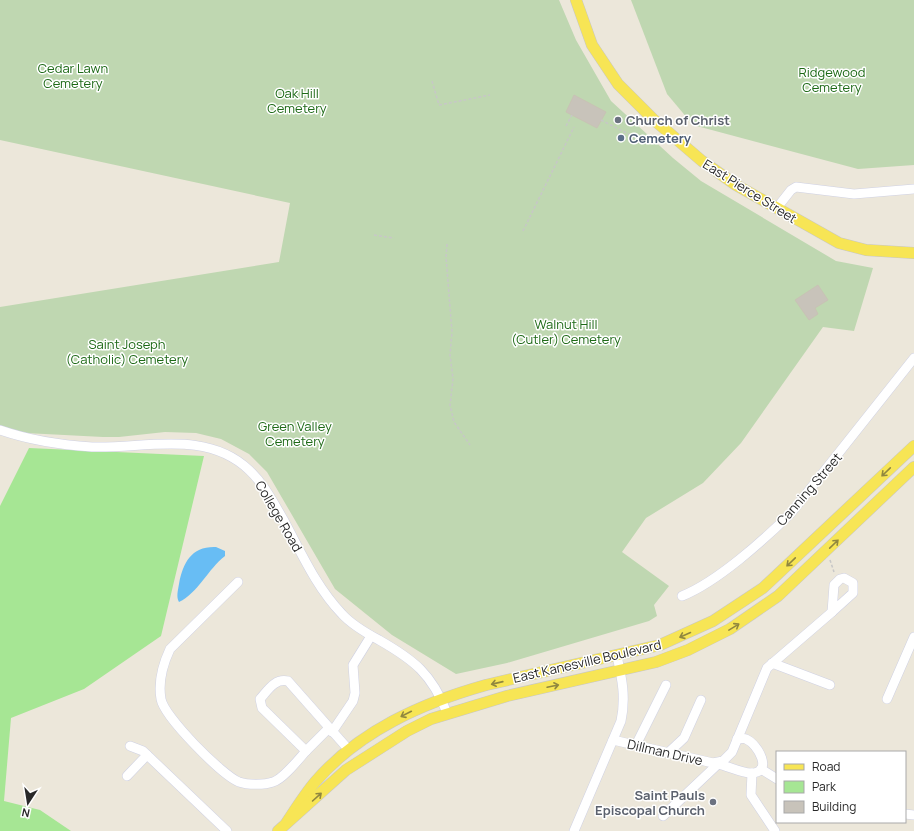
<svg xmlns="http://www.w3.org/2000/svg" width="914" height="831" font-family="Manrope,sans-serif">
<style>
.green{fill:#a6e694}
.cemetery{fill:#bfd7b1}
.water{fill:#68bdf4}
.building{fill:#c8c3ba;stroke:#c8c3b4}
.lines{fill:none;stroke-linecap:round;stroke-linejoin:round}
.minor-casing{stroke:#cfd1e3;stroke-width:10}
.major-casing{stroke:#c7c7c7;stroke-width:12}
.path{stroke:#c7c7c7;stroke-width:1.5;stroke-dasharray:3 2;stroke-linecap:butt}
.minor{stroke:#fff;stroke-width:9}
.major{stroke:#f7e555;stroke-width:11}
.oneway{stroke:#90873f}
.worship-dot{fill:#6b7280;stroke:#fff;stroke-width:1.5}
.service-dot{fill:#5c6f8a;stroke:#fff;stroke-width:1.5}
.labels{text-anchor:middle;dominant-baseline:central;stroke-width:3;stroke-linejoin:round;paint-order:stroke}
.park-label{font-size:13px;fill:#1d6916;stroke:#fff}
.worship-label{font-size:13px;font-weight:bold;fill:#5b616d;stroke:#fff;text-anchor:start}
.service-label{font-size:13px;font-weight:bold;fill:#4e5e75;stroke:#fff;text-anchor:start}
.street-label{font-size:13px;fill:#292929;stroke:#fff}
</style>
<rect width="100%" height="100%" fill="#ece7da"/>
<path class="green" d="M29,448L204,456L161,636L84,689L11,718L4,801L40,810L71,831H0V506Z"/>
<g class="cemetery">
<path d="M0,0H559L576,40L611,101L673,158L701,181L836,261L873,268L854,331L823,327L741,443L703,483L646,518L622,552L669,586L654,605L657,616L649,621L507,663L456,674L392,635L335,589L267,472L249,454L221,439L196,433L165,432L119,437H103L6,432L0,428V307L279,262L290,203L0,140Z"/>
<path d="M631,0H914V165L858,169L693,125L667,94Z"/>
</g>
<path class="water" d="M216,547L225,551V556C208,569 198,593 179,602C176,597 178,590 179,584C183,562 192,546 216,547Z"/>
<g class="building">
<path d="M574,95L606,112L597,128L566,112Z"/>
<path d="M818,285L828,300L815,308L818,314L809,320L795,300Z"/>
</g>
<g class="lines">
<g class="minor-casing">
<g id="minor">
<path d="M776,209L791,190L796,187L854,194L914,189"/>
<path d="M0,430C29,440 61,445 92,447C144,449 206,429 249,470C264,484 273,502 283,519C301,552 316,587 342,614C352,625 366,633 379,640C414,660 432,674 447,713"/>
<path d="M844,578L853,583V593L832,612L834,585L840,579Z"/>
<path d="M238,582L170,649C163,664 158,682 161,699C164,717 222,775 239,782C247,785 265,785 273,782C283,779 298,760 306,751"/>
<path d="M682,596C717,582 764,540 791,513L914,358"/>
<path d="M772,663L830,685"/>
<path d="M887,699L914,637"/>
<path d="M329,728L306,751L262,708L260,699C268,690 275,678 288,681L349,750"/>
<path d="M332,732L353,701L355,693L353,665L371,636"/>
<path d="M613,740L713,763L723,761L732,752L767,668L832,612"/>
<path d="M636,745L666,685"/>
<path d="M130,746L143,751L227,831"/>
<path d="M668,753L684,738L701,700"/>
<path d="M761,769L777,779"/>
<path d="M752,773L751,795L775,831"/>
<path d="M127,776L147,755"/>
<path d="M905,814L914,815"/>
<path d="M663,816L718,764C728,766 741,773 751,773C774,773 758,744 746,739C744,738 739,739 737,739"/>
<path d="M574,831L621,721C626,697 622,679 617,656"/>
</g>
</g>
<g class="major-casing">
<g id="major">
<path d="M576,0L592,45L618,84L653,119L702,161L736,185L839,243L866,250L914,253"/>
<path d="M287,822C296,808 305,794 315,782C359,731 422,703 486,685L660,645L713,621L763,588L914,446"/>
<path d="M278,831L346,770L407,731L431,719L507,696L656,662L688,650L730,629L778,596L914,467"/>
</g>
</g>
<g class="path">
<path d="M432,81L439,105L490,95"/>
<path d="M601,120L642,141"/>
<path d="M566,126L572,115"/>
<path d="M523,231L574,127"/>
<path d="M374,235L394,238"/>
<path d="M447,244L446,257L452,332L450,355L453,379L450,405L454,422L470,445"/>
<path d="M830,560L834,572"/>
</g>
<use href="#minor" class="minor"/>
<use href="#major" class="major"/>
</g>
<defs><path id="oneway-shaft" d="M-6 0H5M1.5-3L5.5 0L1.5 3" fill="none" stroke-width="1.6" stroke-linecap="round" stroke-linejoin="round"/></defs>
<g class="oneway">
<use href="#oneway-shaft" transform="translate(886 472) rotate(136)"/>
<use href="#oneway-shaft" transform="translate(834 544) rotate(-44)"/>
<use href="#oneway-shaft" transform="translate(791 562) rotate(136)"/>
<use href="#oneway-shaft" transform="translate(734 627) rotate(-31)"/>
<use href="#oneway-shaft" transform="translate(685 635) rotate(156)"/>
<use href="#oneway-shaft" transform="translate(497 683) rotate(167)"/>
<use href="#oneway-shaft" transform="translate(553 686) rotate(-12)"/>
<use href="#oneway-shaft" transform="translate(406 714) rotate(153)"/>
<use href="#oneway-shaft" transform="translate(317 797) rotate(-42)"/>
</g>
<g class="worship-dot">
<circle cx="618" cy="120" r="4"/>
<circle cx="713" cy="802" r="4"/>
</g>
<circle class="service-dot" cx="621" cy="138" r="4"/>
<g class="labels">
<g class="park-label">
<text x="73" y="68">Cedar Lawn<tspan x="73" dy="15">Cemetery</tspan></text>
<text x="832" y="72">Ridgewood<tspan x="832" dy="15">Cemetery</tspan></text>
<text x="297" y="93">Oak Hill<tspan x="297" dy="15">Cemetery</tspan></text>
<text x="566" y="324">Walnut Hill<tspan x="566" dy="15">(Cutler) Cemetery</tspan></text>
<text x="127" y="344">Saint Joseph<tspan x="127" dy="15">(Catholic) Cemetery</tspan></text>
<text x="295" y="426">Green Valley<tspan x="295" dy="15">Cemetery</tspan></text>
</g>
<g class="worship-label">
<text x="626" y="120">Church of Christ</text>
<text x="705" y="795" text-anchor="end">Saint Pauls<tspan x="705" dy="15">Episcopal Church</tspan></text>
</g>
<g class="service-label">
<text x="629" y="138">Cemetery</text>
</g>
<g class="street-label">
<text transform="translate(750 191) rotate(32)">East Pierce Street</text>
<text transform="translate(809 489) rotate(-49)">Canning Street</text>
<text transform="translate(279 516) rotate(60)">College Road</text>
<text transform="translate(587 661) rotate(-13)">East Kanesville Boulevard</text>
<text transform="translate(665 752) rotate(13)">Dillman Drive</text>
</g>
</g>
<rect x="776" y="751" width="130" height="72" fill="#ffffff" stroke="#a9a9a9"/>
<rect x="784" y="764" width="20" height="6" fill="#f7e555" stroke="#a9a9a9"/>
<text x="812" y="771" font-size="12" fill="#292929">Road</text>
<rect x="784" y="781" width="20" height="12" fill="#a6e694" stroke="#a9a9a9"/>
<text x="812" y="791" font-size="12" fill="#292929">Park</text>
<rect x="784" y="801" width="20" height="12" fill="#c8c3ba" stroke="#a9a9a9"/>
<text x="812" y="811" font-size="12" fill="#292929">Building</text>
<g transform="translate(28 803) rotate(192)" stroke="#ffffff" stroke-width="3" paint-order="stroke">
<path d="M0-3L7 15L0 10L-7 15Z" fill="#292929"/>
<text y="-6" font-size="11" font-weight="bold" text-anchor="middle" fill="#292929">N</text>
</g>
</svg>
